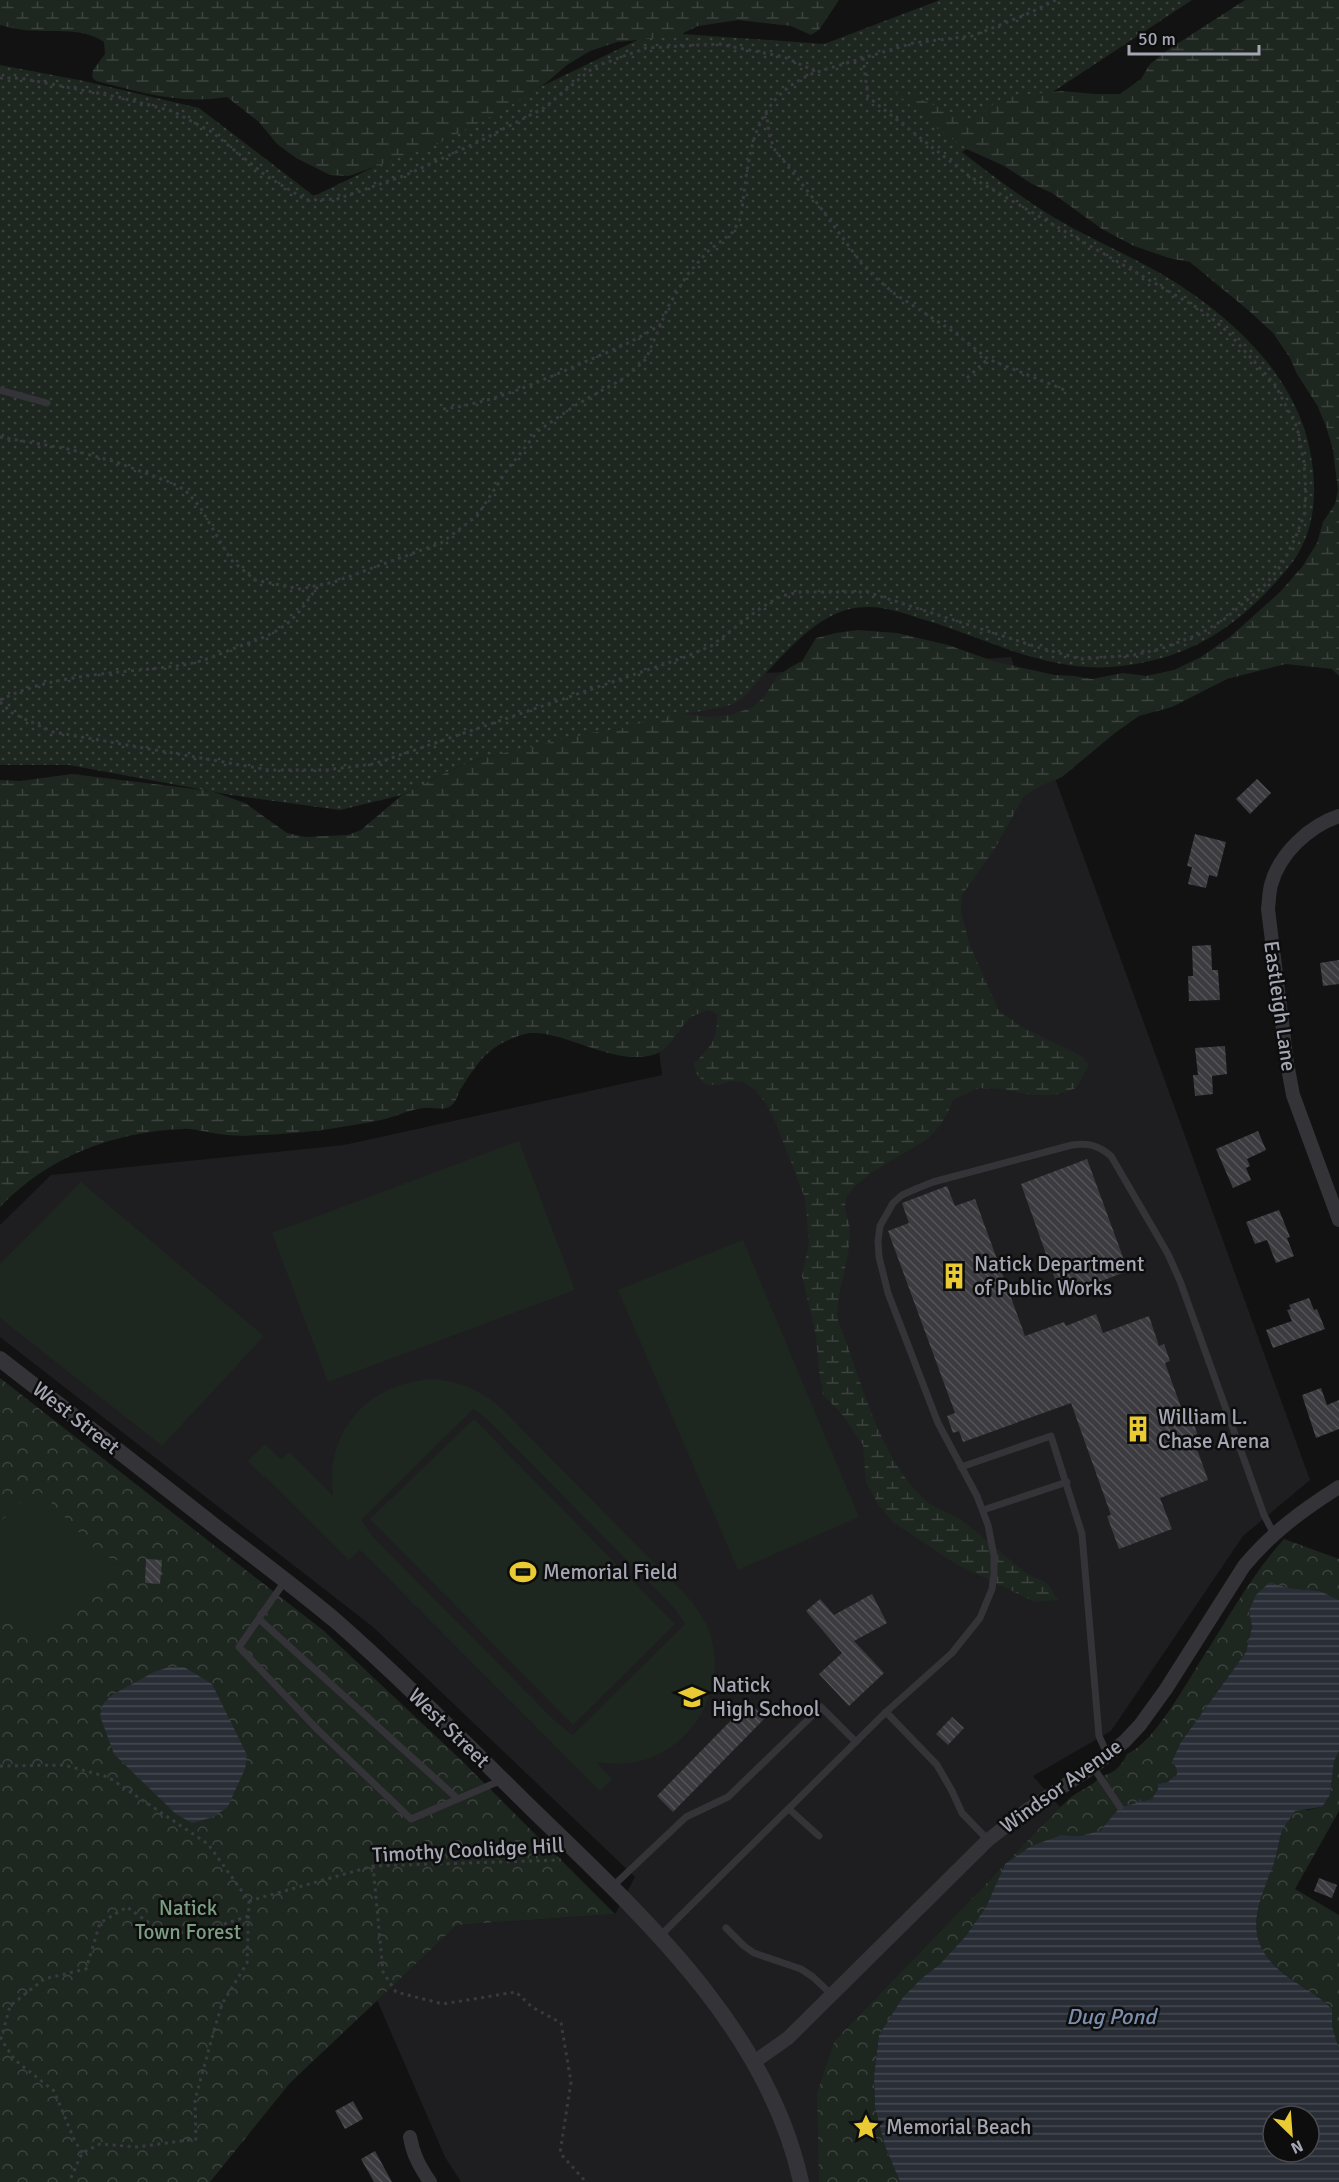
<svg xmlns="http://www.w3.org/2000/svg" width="1339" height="2182" font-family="Signika,sans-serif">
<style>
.built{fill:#1e1e20}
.grass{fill:url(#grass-dots)}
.wetland{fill:url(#wetland-marsh)}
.park{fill:url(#park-crowns)}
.pitch{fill:#1e2620;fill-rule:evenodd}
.water{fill:url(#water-rules);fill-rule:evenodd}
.building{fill:url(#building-back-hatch)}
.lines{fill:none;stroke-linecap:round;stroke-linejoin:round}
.path{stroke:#393a3f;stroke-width:3;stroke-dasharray:3 4.5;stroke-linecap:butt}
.service{stroke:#333338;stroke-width:7}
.minor{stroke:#333338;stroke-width:14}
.tertiary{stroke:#333338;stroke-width:16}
.labels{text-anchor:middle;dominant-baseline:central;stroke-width:5;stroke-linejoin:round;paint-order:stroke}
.street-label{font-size:21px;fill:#a4a6b3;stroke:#0d0d0e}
.poi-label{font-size:21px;fill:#a4a6b3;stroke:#0d0d0e;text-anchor:start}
.park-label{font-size:21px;fill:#7b9e83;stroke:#0d0d0e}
.water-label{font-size:22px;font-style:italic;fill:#7b8eae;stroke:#0d0d0e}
</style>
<defs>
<pattern id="grass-dots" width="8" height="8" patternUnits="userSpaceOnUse" patternTransform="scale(1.5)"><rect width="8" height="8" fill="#1e2620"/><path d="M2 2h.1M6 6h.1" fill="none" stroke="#3c423e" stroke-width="1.8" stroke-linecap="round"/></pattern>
<pattern id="wetland-marsh" width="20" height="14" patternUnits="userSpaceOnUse" patternTransform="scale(1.5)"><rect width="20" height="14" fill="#1e2620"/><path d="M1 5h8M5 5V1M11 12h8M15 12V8" fill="none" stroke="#3c423e"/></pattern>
<pattern id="park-crowns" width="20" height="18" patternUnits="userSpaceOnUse" patternTransform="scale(1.5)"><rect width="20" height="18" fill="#1e2620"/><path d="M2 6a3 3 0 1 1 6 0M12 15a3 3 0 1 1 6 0" fill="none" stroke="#3c423e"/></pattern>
<pattern id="water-rules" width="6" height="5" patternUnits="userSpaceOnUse" patternTransform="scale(1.5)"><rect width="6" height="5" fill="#292e36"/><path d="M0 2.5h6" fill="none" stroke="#454951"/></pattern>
<pattern id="building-back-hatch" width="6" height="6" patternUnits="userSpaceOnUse" patternTransform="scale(1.5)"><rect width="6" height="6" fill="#3c3c40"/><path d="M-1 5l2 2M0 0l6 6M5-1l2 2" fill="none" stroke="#555559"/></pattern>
</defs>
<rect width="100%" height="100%" fill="#121213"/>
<path class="built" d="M1011,657L1310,1480L1243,1536L1111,1731L1033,1776L1060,1807L835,2040L822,2182H461L445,2157L377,2000L457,1925L615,1914L635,1877L373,1627L0,1337V1225L51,1175L344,1145L662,1075L613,683Z"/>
<path class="grass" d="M940,0H1192L962,152C991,175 1021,197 1053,217C1089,238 1129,255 1165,276C1236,319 1305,383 1313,470C1317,506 1311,540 1288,568C1239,627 1189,661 1111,667C1046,672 985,638 925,620C907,614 885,606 866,607C821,607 787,652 758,681C752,687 745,697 737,702C727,708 692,712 679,715C613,730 548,744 482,758L451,770L402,795L340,810L231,795L69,765H0V65L84,81L199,108L314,196L654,32L824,44Z"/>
<g class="wetland">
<path d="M0,0H839L819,30L811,35L791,26L738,20L698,26L677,36L617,42L590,51L567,65L546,83L500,112L435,145L349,176L330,175L296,158L277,144L259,122L227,97C180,105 141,92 96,81L92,77L93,70L105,54L104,42C82,26 49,33 24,30C16,29 8,27 0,25Z"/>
<path d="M1245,0H1339V676L1332,669L1286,664L1227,679L1172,707L1139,716L1115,733L1062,777L1042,785L1024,796L994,850L962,895L961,911L969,943L999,1011L1024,1028L1079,1055L1089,1065L1076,1088L1055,1095H1033L1000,1089L979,1088L953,1100C947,1115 941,1127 928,1138C910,1152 851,1179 846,1200C843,1211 850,1221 850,1231C850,1259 839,1285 837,1312C837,1323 845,1337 848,1347C864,1394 888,1472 929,1503C938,1510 951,1513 961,1520C983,1536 1003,1555 1025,1572C1042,1584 1046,1575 1057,1600L1035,1602L956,1564L894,1523L880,1507L866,1483L863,1445L841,1413L823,1395L819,1370L816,1336L802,1276L809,1242L805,1198L775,1121L767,1105L755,1090L743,1082L731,1081L719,1085L705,1084L696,1073L694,1064C711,1046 718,1040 717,1014L708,1010C702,1013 692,1015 688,1020C677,1031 670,1050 653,1055C610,1067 554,1023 521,1035C489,1046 480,1059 462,1087C457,1094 456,1106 447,1108C440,1110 431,1107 424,1108C410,1109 395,1117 381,1120C340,1128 301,1134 259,1135C246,1136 232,1136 219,1134C207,1133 195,1128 183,1129C113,1132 49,1156 0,1207V780L20,781L72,774L211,791L245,803L287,833L305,837L348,835L361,830L402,795L451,770L482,758L591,733L623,728L654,719L683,714L711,717L731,715L753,707L764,697L777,677L789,668L802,661L816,638L836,633L858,630L897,633L948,645L996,662L1055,675L1074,676L1092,679L1123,673L1146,676L1174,670L1201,657L1231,636L1280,592L1302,567L1317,543L1323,522L1335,504L1338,490L1333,450L1326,426L1317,405L1297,374L1290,358L1273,333L1248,310L1190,262L1169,258L1134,246L1102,229L1052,193L1032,184L1004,166L969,150L939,130L895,92L917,98L968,119L981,116L989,107L1003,98L1022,95L1063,91L1094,94H1120L1141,79L1150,64L1169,49Z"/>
</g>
<g class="park">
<path d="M0,1378L324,1631L459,1758L615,1914L457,1925L290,2083L210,2182H0Z"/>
<path d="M1284,1539L1339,1559V1600L1320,1591L1288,1588L1270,1582L1249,1611L1252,1627L1246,1652L1181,1742L1176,1767L1177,1774L1173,1779L1163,1784L1152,1799L1143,1801L1139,1798L1137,1803L1120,1807L1100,1831L1091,1835L1080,1836L1061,1835L1031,1846L1005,1864L986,1907L965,1937L939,1965L922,1978L903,1997L879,2035L874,2076L875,2108L885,2146L900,2182H819L817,2093L835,2040L1060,1807C1065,1804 1067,1800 1071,1797C1081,1789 1093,1787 1100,1776C1112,1775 1122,1766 1127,1754C1154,1743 1187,1682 1203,1657C1229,1617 1252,1574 1284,1539Z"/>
<path d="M1339,1751V1811L1295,1889L1339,1915V2049L1332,2026V2009C1316,1992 1293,1983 1277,1968C1242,1935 1259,1903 1273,1866C1277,1855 1278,1845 1281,1834C1283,1827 1291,1818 1295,1810H1308L1322,1807L1330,1795L1334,1760Z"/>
</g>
<g class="pitch">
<path d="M519,1141L575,1290L328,1382L272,1233Z"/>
<path d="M81,1182L264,1336L162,1446L0,1318V1264Z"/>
<path d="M743,1240L859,1517L738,1570L618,1290Z"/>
<path d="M431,1379C460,1381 481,1390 502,1409L686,1595C696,1607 705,1619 710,1634C728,1688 693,1750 637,1762C623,1765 610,1764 596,1762L612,1779L600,1791L360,1550L349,1560L265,1476L263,1477L248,1461L265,1444L281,1459L289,1452L333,1496C332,1485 331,1474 333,1463C342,1412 381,1383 431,1379ZM473,1409L489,1421L673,1607L685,1624L573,1735L557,1723L373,1537L361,1520Z"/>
<path d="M474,1419L675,1624L573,1725L370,1519Z"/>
<path d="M42,1493L104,1559C113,1556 119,1559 122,1568C120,1578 113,1581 104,1578L39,1639L15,1626L0,1611V1522L20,1503Z"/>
</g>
<g class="water">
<path d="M1270,1582L1288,1588L1320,1591L1339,1600V1751L1334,1761L1330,1795L1322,1807L1295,1811C1291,1818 1283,1827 1281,1834C1278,1845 1277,1855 1273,1866C1259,1903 1242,1935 1277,1968C1294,1984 1316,1992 1332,2009V2026L1339,2049V2182H900L885,2146L875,2108L874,2076L879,2035L903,1997L922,1978L939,1965L965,1937L986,1907L1005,1864L1031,1846L1061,1835L1080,1836L1100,1831L1120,1807L1137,1803L1139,1798L1143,1801L1152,1799L1158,1789V1784L1168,1782L1177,1774L1176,1767L1172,1762L1181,1742L1246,1652L1252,1627L1249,1611L1256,1595ZM1273,2116H1309V2152H1273Z"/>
<path d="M169,1667H184L212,1684L247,1755L245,1769L227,1808L210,1818L192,1823L176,1814L114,1754L100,1716L103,1704L112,1695L154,1672Z"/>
</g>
<g class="building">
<path d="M1257,779L1271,793L1250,814L1236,799Z"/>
<path d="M1195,834L1226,842L1217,877L1209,875L1206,888L1188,884L1192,867L1187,866Z"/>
<path d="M1211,945L1212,970H1218L1220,1000L1189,1001L1188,976H1193L1192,946Z"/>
<path d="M1339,960V984L1323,986L1320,963Z"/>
<path d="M1225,1046L1227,1074L1212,1076L1213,1094L1195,1096L1193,1075H1198L1195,1048Z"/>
<path d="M1258,1131L1266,1150L1247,1159L1250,1166L1246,1168L1251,1180L1233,1188L1216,1149Z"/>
<path d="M1087,1159L1128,1271L1061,1296L1021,1184Z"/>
<path d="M947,1186L955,1206L975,1199L1025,1336L1064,1322L1066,1326L1096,1314L1103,1333L1149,1316L1159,1346L1164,1344L1170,1361L1165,1363L1186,1421L1192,1419L1198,1436L1193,1438L1208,1480L1160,1498L1172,1529L1119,1549L1107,1516L1111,1515L1071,1403L963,1442L959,1431L953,1433L947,1416L955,1413L888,1231L909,1223L902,1203Z"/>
<path d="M1279,1210L1290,1237L1287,1238L1294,1256L1276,1263L1267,1240L1255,1244L1246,1222Z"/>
<path d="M1309,1298L1314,1310L1317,1309L1325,1329L1273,1348L1266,1330L1292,1321L1287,1310L1291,1309L1289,1305Z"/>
<path d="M1321,1388L1327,1405L1339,1400V1429L1316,1438L1302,1395Z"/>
<path d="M146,1559L162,1560L160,1584L145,1583Z"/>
<path d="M872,1594L887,1623L854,1641L884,1673L849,1706L819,1674L842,1653L806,1611L820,1599L834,1615Z"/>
<path d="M749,1702L765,1718L673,1812L657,1796Z"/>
<path d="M952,1717L964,1728L948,1745L936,1734Z"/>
<path d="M1319,1878L1337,1885L1332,1898L1314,1891Z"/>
<path d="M353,2101L363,2119L345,2129L335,2111Z"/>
<path d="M375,2151L392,2182H374L361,2159Z"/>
</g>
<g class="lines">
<g class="path">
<path d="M0,78H20L118,97L172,111L212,132L265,175L306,200L337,199L406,175L478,142L544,108L594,67L646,48L719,44L784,57L817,72"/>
<path d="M766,112L770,138L775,150L817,203L862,264L876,278L895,294L954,332L988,359L1065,390"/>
<path d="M967,378L988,359"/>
<path d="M443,409C494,403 540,381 587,361C612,350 638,340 661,324"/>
<path d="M0,437L68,449L116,462L172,483L185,490L200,507L231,560L255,580L300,589L334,582L441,543L477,516L507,470L538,431L576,405L626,377L646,359L669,305L687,275L707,252L733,232L741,217C749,156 750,97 817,72L913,43L972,36L1025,15L1056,0"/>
<path d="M0,700C57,672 122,674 183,665C203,662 222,653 240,646C258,640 274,634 289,622C300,612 309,599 318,586"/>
<path d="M0,702L12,713L53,732L269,770H326L374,764L685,657L711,646L762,607L781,596L800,592H867L1037,647L1081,659L1134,655L1160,649L1200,634L1226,618L1267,583L1282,564L1295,539L1304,515L1306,495L1304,462L1297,427L1275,385L1228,332L1203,311L969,176L868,97L863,58"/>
<path d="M0,1766L64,1765L108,1777L208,1844L249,1901L247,1963L222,2004L213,2034L195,2100L196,2139L137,2147L100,2144L82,2153L69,2182"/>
<path d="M373,1866L383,1972L396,1992L443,2004L516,1992L532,2007L561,2023L571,2082L560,2153L586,2182"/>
<path d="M249,1901L373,1866L561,1860"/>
<path d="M82,2153L74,2139L54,2091L15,2060L1,2039L10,2006L44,1979L86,1969L100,1923L127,1907L163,1933L199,1932L249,1916"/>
</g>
<g class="service">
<path d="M0,390L47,403"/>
<path d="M961,1467L1051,1436L1082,1534L1099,1736L1108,1756"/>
<path d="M983,1510L1067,1482"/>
<path d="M285,1581L239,1647L318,1730L411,1819L502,1780"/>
<path d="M259,1619L458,1799"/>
<path d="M886,1712L937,1765L952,1791L962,1813L988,1840"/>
<path d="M1093,1767L1120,1807"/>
<path d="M789,1809L819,1836"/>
<path d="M612,1887L686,1817L728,1797L821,1707L856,1742"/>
<path d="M726,1928L744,1946L754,1953L801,1969L813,1977L832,1995"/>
<path d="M659,1937L886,1712L952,1653L980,1618L992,1589L994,1573V1556L988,1525L977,1496L938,1423L888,1293L879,1257L878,1241L880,1226L893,1203L902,1195L918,1188L933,1182L1072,1145C1089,1143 1098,1145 1111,1156L1168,1254L1180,1281L1264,1515L1274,1534"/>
</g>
<g class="minor">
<path d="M1339,816C1309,826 1279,854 1271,885C1269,893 1269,901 1268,909L1287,1063L1293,1095L1339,1220"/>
<path d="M754,2062L788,2038L988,1840L1027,1810L1093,1767L1125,1741L1140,1725L1166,1689L1244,1566C1271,1533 1303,1510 1339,1487"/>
<path d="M410,2137C413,2155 420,2167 430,2182"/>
</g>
<path class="tertiary" d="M0,1359C72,1415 145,1471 217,1528C257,1559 298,1589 337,1622C404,1681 467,1745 531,1808C640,1914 767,2027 801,2182"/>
</g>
<defs>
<g id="building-bare" transform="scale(2.07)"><path d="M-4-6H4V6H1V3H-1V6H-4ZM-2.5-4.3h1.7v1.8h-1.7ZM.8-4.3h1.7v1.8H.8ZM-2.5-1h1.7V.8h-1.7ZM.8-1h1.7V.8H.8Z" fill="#eacb33" stroke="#0d0d0e" stroke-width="2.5" paint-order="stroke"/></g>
<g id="stadium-bare" transform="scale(2.07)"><path d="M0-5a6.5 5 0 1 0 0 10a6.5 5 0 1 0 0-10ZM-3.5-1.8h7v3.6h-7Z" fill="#eacb33" stroke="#0d0d0e" stroke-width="2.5" paint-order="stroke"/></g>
<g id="school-bare" transform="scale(2.07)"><path d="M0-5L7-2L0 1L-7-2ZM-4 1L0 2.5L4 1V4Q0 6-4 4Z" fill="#eacb33" stroke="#0d0d0e" stroke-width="2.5" paint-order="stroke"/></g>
<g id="sight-bare" transform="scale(2.07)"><path d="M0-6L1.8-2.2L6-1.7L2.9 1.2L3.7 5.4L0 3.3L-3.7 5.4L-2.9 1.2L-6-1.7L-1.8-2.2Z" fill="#eacb33" stroke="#0d0d0e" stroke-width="2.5" paint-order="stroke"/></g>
</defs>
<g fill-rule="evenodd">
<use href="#building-bare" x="954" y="1276"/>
<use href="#building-bare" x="1138" y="1429"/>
<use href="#stadium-bare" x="523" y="1572"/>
<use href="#school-bare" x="692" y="1697"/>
<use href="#sight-bare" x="866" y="2127"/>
</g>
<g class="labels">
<g class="street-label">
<text transform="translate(1280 1006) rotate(82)">Eastleigh Lane</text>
<text transform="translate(76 1418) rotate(38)">West Street</text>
<text transform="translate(449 1728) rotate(44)">West Street</text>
<text transform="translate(1061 1786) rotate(-36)">Windsor Avenue</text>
<text transform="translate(468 1850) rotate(-3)">Timothy Coolidge Hill</text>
</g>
<g class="poi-label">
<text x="974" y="1264">Natick Department<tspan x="974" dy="24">of Public Works</tspan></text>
<text x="1158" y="1417">William L.<tspan x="1158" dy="24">Chase Arena</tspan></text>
<text x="543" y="1572">Memorial Field</text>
<text x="712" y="1685">Natick<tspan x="712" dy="24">High School</tspan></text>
<text x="886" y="2127">Memorial Beach</text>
</g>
<g class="park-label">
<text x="188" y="1908">Natick<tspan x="188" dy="24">Town Forest</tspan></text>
</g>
<g class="water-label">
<text x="1111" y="2016">Dug Pond</text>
</g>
</g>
<g transform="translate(1291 2134) rotate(155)"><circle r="28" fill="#0d0d0e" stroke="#494a50" stroke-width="1.5"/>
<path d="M0-4.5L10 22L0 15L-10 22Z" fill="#eacb33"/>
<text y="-9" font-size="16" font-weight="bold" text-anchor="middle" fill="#a4a6b3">N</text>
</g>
<path d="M1129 45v9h130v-9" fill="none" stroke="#a4a6b3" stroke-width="3"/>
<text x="1138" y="45" font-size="18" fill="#a4a6b3" stroke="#0d0d0e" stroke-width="4.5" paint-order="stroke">50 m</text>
</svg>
